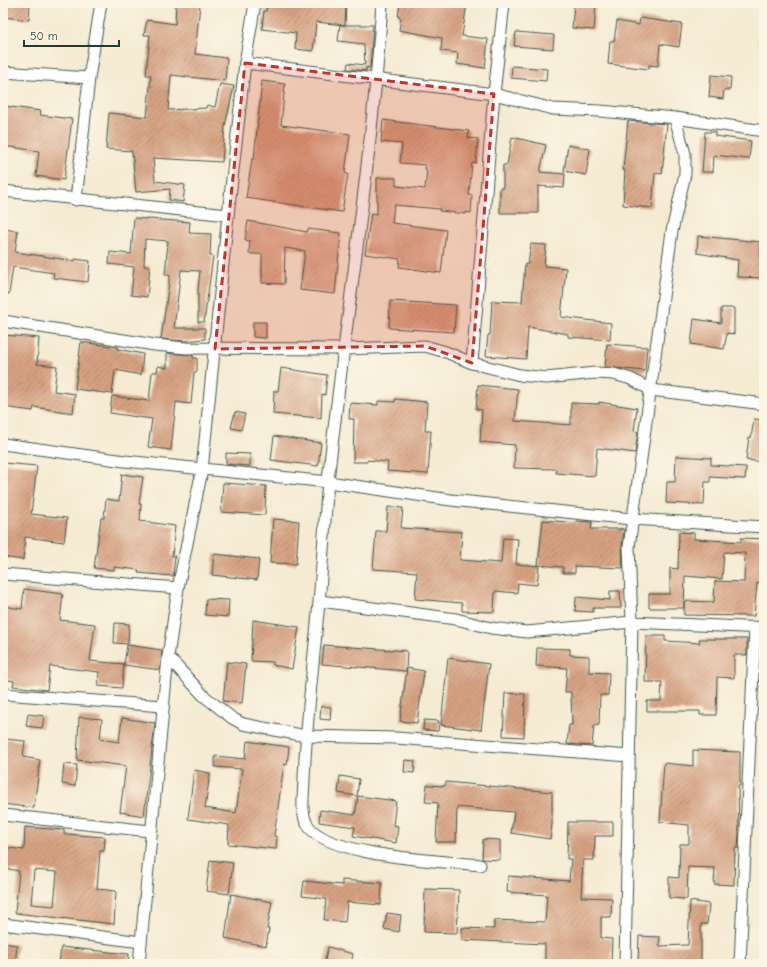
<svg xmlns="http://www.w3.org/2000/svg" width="767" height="967" font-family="'Comic Neue',sans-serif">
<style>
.building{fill:url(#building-hatch);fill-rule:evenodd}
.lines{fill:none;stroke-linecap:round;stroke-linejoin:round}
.minor-casing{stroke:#3f574c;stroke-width:13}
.minor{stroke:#fff;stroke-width:11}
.marked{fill:#c8321e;fill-opacity:0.2;stroke:#c8321e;stroke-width:3;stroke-dasharray:8 5;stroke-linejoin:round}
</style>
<defs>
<pattern id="building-hatch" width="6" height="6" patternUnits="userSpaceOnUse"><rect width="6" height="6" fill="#d7a282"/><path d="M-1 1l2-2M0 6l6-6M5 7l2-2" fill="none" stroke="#ae856b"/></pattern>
</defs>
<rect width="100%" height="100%" fill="#fcf5e5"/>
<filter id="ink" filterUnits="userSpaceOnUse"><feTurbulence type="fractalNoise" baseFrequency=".025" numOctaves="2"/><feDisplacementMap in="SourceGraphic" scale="8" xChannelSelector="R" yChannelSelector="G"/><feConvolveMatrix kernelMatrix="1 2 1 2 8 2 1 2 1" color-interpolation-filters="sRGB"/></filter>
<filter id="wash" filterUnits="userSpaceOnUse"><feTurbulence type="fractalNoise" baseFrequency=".012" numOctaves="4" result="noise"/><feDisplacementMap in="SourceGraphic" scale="16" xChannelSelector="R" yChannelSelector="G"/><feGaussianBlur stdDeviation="0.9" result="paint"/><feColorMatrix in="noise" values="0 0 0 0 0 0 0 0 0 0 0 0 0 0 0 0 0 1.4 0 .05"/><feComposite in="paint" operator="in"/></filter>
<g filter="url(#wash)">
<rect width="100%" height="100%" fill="#f5ebd3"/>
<g id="blocks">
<g class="building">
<path d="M3,3H30L29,20L3,17Z"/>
<path d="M176,3L200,4L195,54L227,58L225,81L171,75L168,110L206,108L207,105L215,107L220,84L234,86L225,126L222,162L153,158L155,181L185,185L183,202L169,200L170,189L136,192L132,151L106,149L109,113L147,117L151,75H146L150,35H144L147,20L175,24Z"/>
<path d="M267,3L296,6V3H346L345,25L316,22L313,51L295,49L296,33L262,29L264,11H266Z"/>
<path d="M400,3H467L462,36L488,39L485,68L457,64L458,53L441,51L442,38L399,30L401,18L398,17Z"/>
<path d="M574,3H596L594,30L572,28Z"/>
<path d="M640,18L682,24L679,47L660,44L658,66L649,65V69L608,64L610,41H614L617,21L639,25Z"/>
<path d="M340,25H373L370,68L366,67V71L347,69L348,63L365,65L364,44L338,41Z"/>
<path d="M516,32L554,35L553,49L514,46Z"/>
<path d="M512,66L547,69L546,81L511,78Z"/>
<path d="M711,75L731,77L730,90H724L723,99L709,97Z"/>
<path d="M262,81L285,84L281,125L350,134L345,173L348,174L342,212L246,198L252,159H254Z"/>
<path d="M3,106L41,111L40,115L72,119L64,180L36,176L39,151L3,146Z"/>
<path d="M383,120L469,131L468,138L478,139L476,163H472L469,195H472L471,213L466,212V214L439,211L440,209L394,205L392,223L446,230L441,273L399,267L400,259L365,254L371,213L377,214V178H396V186L425,189L427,170L425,169L426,165L400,163L402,144L381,142Z"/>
<path d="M628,121L667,124L662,174L655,173L652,208L623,205L625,170H623Z"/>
<path d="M705,132H715V136L751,141L749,159L714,155L713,172H702Z"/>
<path d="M512,137L546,145L540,172L565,174L564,188L538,186V213H500V188H503V165H507Z"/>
<path d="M568,145L590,149L586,175L564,171Z"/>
<path d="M134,218L190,222L189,233L211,234L210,256H213L204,322H198V290L200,271L181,270L174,328H205V339L186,341L161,339L170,275H165L168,241L145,239L144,266H150L147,297L131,295L134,267L109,264L110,252L131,254Z"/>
<path d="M248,221L307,232L308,229L341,233L335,294L300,290L305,251L285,248L284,284L262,283V254H249L250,241L245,240Z"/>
<path d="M3,229L18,231L15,252L75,261V259L90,261L88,282L53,278L54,273L13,267L9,294L3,293Z"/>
<path d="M698,236L761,242L760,260H764V278L737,277L738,260L697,253Z"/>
<path d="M531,244L546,245L544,266L566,268L561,317L611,323L610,340L568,337V334L528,327L526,359L486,356L488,335H490L492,301L522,302L525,264H528Z"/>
<path d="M390,301L456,305L454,332L389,328Z"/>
<path d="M721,308H734V334L727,333L724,349L691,344L694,319L721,323Z"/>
<path d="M253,322H266V338L253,337Z"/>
<path d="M4,335L39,338L37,364L57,366L54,391L75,394L73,413L34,407L33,411L3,407Z"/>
<path d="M81,342L118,347L117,349L143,354L141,375L115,370L112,394L75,389Z"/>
<path d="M607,344L647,347L645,371L605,367Z"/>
<path d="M167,353L193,355V358H197V372H194L191,404L176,402L171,450L148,447L152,419L110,413L112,396L149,401L152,372H157L158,366L167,368Z"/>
<path d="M281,368L327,375L325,395L322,394L321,418L273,414L274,391H278Z"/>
<path d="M478,385L518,389L515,421L571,425V403L599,404V402L637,408L634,431L638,432L635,453L597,448L595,476L556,473V469L514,468L515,445L480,442L482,410L476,409Z"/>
<path d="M395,399L427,402L425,431H431L428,474L387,471L388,462L367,460V462H353L354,419H349L350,403L378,405V401L395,402Z"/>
<path d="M235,412L245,414L241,430L231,428Z"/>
<path d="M754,419L764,420V462L746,460L749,437L751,438Z"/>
<path d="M274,436L321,443L318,466L271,460Z"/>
<path d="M226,453L250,454V466L226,464Z"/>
<path d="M676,456L711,458V465L746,467L745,479L710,477V482H705L704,505L666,503L667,482H675Z"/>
<path d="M3,463L37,466L31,514L67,518L64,542L25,537L23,560L3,557Z"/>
<path d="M122,474L143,477L139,504H141L140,521L175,526L172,556H175L173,576L138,573L139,570L114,567V570L94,568L101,518H104L106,499L119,501Z"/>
<path d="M223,483L266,486L265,515L221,512Z"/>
<path d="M388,507L403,508L401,528L462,532L460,560L501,563L503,538L518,539L516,564L539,566L537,585L518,583L517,593L495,591L494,612L462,611V603L415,599L417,572L373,569L376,531H386Z"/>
<path d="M273,519L299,521L296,564L270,563Z"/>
<path d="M543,520L577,523V521L592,522L591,529H624L622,547L623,568L575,566V573H563V567L538,565Z"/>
<path d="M679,532L694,533V539L741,542V538L764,539V583H757L754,616L684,615V601L714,602L715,581L744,582L745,553L724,552L722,579L685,576L684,608H649V594H670V568L678,569Z"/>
<path d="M214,554L259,559L257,580L212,575Z"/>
<path d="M24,589L63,594L60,620L95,624L90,661L124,664L122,688L98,686L99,672L50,666L47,690L13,686L14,681L3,679V606L22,609Z"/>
<path d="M610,591H620L621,608H593V612L575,611L576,597L610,600Z"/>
<path d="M206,599L229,600L228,617L205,615Z"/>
<path d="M253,620L299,627L292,669L273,665V662L251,661Z"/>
<path d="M115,623L129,624L128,644L114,643Z"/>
<path d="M646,636H665V641L700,643L699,639H747V655H734V678L717,677L716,715H700V711H647V701H661L662,682H645Z"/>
<path d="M127,645L162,650L160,670L124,665Z"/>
<path d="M324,645L407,651L406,671L322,664Z"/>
<path d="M537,648L570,649V655L589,656V672L609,673L608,695H600L599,725H594L592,746L567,744L569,725H572L571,692H565L567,668L536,666Z"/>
<path d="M448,658L489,664L481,730L441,725Z"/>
<path d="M227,662L246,664L242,703L223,701Z"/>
<path d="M407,668L424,671L417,723L400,721Z"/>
<path d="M505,693L525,694L524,737L503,736Z"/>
<path d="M321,706L331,707L330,720L320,719Z"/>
<path d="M28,714L44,716L42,728L26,726Z"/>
<path d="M79,717L102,719L100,739L119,742L122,718L155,723L144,816L120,812L126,766L77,760Z"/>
<path d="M424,720L439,721L438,731L423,730Z"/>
<path d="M5,739L25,741L23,757L40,760L34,808L3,804Z"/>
<path d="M247,741L289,747L287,765L284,764L274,836L277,837L276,849L228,844L229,825L188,819L194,770L210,773L205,808L236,813L242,769L215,767V756L245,759Z"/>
<path d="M693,750L740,752V786H738L739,834L738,848H735L734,885L714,884L715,868L688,867L687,899L669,898V877L679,878L680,844H689V825L660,822L664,763L693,766Z"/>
<path d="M405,760L415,761L414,773L404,772Z"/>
<path d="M64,764L77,765L75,786L62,784Z"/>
<path d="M340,776L359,779L357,796L338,793Z"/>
<path d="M446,782L552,792V825L550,839L511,833L514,812L457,807L456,842H436L438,803L425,802L427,785L445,786Z"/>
<path d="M358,796L396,801L393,825L398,826L396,843L353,836L355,827L319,822L320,810L355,815Z"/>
<path d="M568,822H613V836H595L594,860H583L581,897L612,898L611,917H601V938L612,939L611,964H545V944L462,940V928L494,929V920L545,922L547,895L507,892L508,876L569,881L571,859H567Z"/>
<path d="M25,827L64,830V834L105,837L104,851H100L97,889L116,891L114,924L15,913L19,871L3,868V847L24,850ZM34,870L57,872L54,906L31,904Z"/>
<path d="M483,839L500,840V860L482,859Z"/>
<path d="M210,860L233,863L229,894L206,891Z"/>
<path d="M342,880L382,883L381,905L347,902L345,922L324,920L326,899L302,896L304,881L342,885Z"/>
<path d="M425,889L459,890L457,933L424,932Z"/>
<path d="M231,894L272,902L267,929H269L266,946L225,938Z"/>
<path d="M690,901L709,904L707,924H701V964H638L639,936L660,937L659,946L688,945Z"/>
<path d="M387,913L401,915L399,932L384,929Z"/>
<path d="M3,943L17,945L15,964H3Z"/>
<path d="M61,947L129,954L128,964H59Z"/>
<path d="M328,947L353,954L351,964H324Z"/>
</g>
</g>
</g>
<g filter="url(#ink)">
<use href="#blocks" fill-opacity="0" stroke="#3f574c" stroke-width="1"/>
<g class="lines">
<g class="minor-casing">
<g id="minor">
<path d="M382,3C372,163 345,322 328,481C324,528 322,576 317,623C312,675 306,727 304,779C304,793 300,812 307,824C325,857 444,861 480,865"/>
<path d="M245,63L494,94L553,109L600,111L675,118L764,131"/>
<path d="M3,72L89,78"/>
<path d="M3,191L228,215"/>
<path d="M76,200L89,78L101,3"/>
<path d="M3,321L155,345L186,348L345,349L425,346L446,352L472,363L520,375L546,378L595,373L614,374L631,379L651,390L764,404"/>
<path d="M472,363L494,94L504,3"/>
<path d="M3,444L125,461L328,482L451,500L632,519L764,527"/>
<path d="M3,574L178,588"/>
<path d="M320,601L456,619L491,628L527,632L632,622L764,628"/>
<path d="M168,657L204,696L232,718L243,724L306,736L396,738L629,756"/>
<path d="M3,694L163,706"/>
<path d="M3,815L150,831"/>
<path d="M3,924L141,942"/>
<path d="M139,964L168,657L178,588L202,470L228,215L245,63L255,3"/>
<path d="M625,964L632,622L629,547L672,231L685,174V154L675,118"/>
<path d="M740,964L755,627"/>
</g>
</g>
<use href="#minor" class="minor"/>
</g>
</g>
<path class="marked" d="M245,63L494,94L472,363L425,346L215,349Z"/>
<rect width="767" height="967" fill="none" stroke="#fcf5e5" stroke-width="16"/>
<path d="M24 40v6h95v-6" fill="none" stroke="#1f3d34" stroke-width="2"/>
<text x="30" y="40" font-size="12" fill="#1f3d34" stroke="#fcf5e5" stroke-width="3" paint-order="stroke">50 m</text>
</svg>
